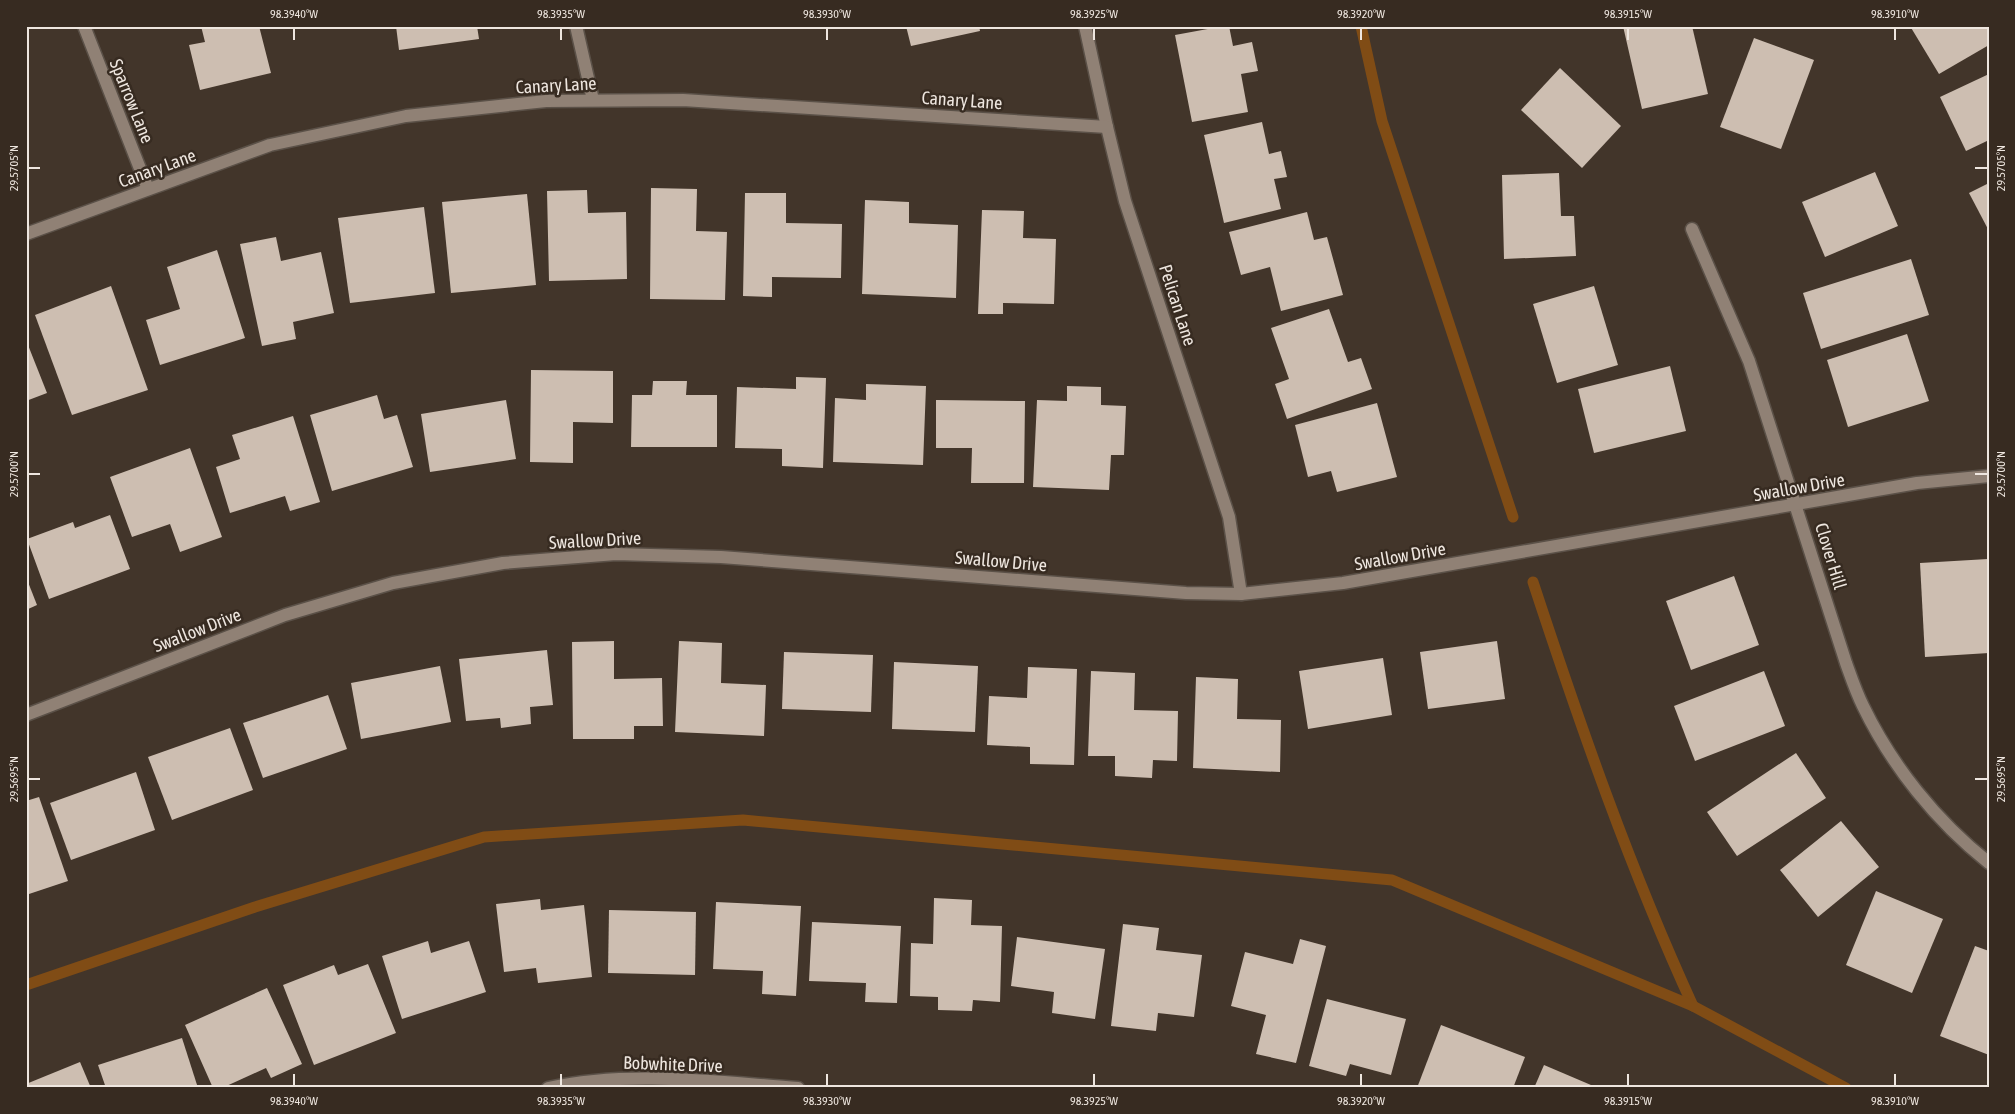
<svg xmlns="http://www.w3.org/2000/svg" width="2015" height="1114" font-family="'Asap Condensed',sans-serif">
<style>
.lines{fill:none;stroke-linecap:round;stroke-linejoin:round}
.stream{stroke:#804c15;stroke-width:11}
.building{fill:#cdbeb1}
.street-casing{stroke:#5b5148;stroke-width:15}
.street{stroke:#908175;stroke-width:12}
.ticks{fill:none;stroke:#eee6df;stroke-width:2}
.labels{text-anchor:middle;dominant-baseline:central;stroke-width:5;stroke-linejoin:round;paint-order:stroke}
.street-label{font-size:18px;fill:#eee6df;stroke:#372b21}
.neatline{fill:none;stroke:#eee6df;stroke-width:2}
.ticks-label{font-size:12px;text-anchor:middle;fill:#eee6df}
</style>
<rect width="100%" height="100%" fill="#42352a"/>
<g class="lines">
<g class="stream">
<path d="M1361,26L1382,121L1513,517"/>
<path d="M1533,582C1580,725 1630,869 1693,1006"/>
<path d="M26,985L255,907L484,837L743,820L1392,880L1693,1006L1846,1088"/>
</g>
</g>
<g class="building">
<path d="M201,26H259L271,73L200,90L189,45L205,42Z"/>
<path d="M396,26H477L479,39L399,50Z"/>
<path d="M906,26H979L980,31L911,46Z"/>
<path d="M1224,26H1229L1233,46L1252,42L1258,71L1241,74L1248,112L1192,122L1175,35Z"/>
<path d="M1623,26H1692L1708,94L1642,109Z"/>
<path d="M1910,26H1989V45L1939,74Z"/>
<path d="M1754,38L1814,60L1781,149L1720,127Z"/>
<path d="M1560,68L1621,126L1582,168L1521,110Z"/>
<path d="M1989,74V140L1966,151L1940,97Z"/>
<path d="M1262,122L1269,154L1281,151L1287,177L1274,179L1281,209L1224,223L1204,135Z"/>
<path d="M1875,172L1898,226L1825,257L1802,202Z"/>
<path d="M1559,173L1561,216H1574L1576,256L1504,259L1502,175Z"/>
<path d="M1989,183V231L1969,193Z"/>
<path d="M651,188L697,189L696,231L727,232L725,300L650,299Z"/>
<path d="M587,190L588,213L626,212L627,279L549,281L547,191Z"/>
<path d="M745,193H786V223L842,224L841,278L772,277V297L743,296Z"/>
<path d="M527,194L536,285L451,293L442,202Z"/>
<path d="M865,200L909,202V223L958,225L956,298L862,294Z"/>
<path d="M424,207L435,293L350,303L338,218Z"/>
<path d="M982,210L1024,211L1023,238L1056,239L1054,304L1003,303V314H978Z"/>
<path d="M1307,212L1314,240L1327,237L1343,295L1281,311L1270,267L1241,275L1229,232Z"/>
<path d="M276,237L281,261L321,252L334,313L293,322L296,339L262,346L240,244Z"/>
<path d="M217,250L245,338L160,365L146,320L180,309L167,267Z"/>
<path d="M1911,259L1929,315L1821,349L1803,293Z"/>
<path d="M111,286L148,390L72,415L35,315Z"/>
<path d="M1594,286L1618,365L1557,383L1533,304Z"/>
<path d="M1329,309L1348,362L1361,358L1372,389L1287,419L1275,384L1289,379L1271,328Z"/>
<path d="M1907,334L1929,401L1848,427L1827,360Z"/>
<path d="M26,340L47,393L26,401Z"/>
<path d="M1670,366L1686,431L1594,453L1578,389Z"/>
<path d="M531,370L613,371V423L573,422V463L530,462Z"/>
<path d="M796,377L826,378L823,468L782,466V449L735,448L737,387L796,389Z"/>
<path d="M653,381H687L686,395H717V447H631L632,395H652Z"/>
<path d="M866,384L926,386L923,465L833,462L835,398L866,400Z"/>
<path d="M1067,386L1101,387V405L1126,406L1124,455H1111L1109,490L1033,487L1037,400L1067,401Z"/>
<path d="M377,395L384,419L397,415L413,467L332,491L310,415Z"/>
<path d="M506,400L516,459L430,472L421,414Z"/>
<path d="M936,400L1025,401L1024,483H971L972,448H936Z"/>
<path d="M1377,403L1397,477L1337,492L1331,471L1308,477L1295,425Z"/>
<path d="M293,416L320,502L290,511L285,496L230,513L216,467L240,459L232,435Z"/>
<path d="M190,448L222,537L180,552L170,524L132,537L110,477Z"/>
<path d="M110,515L130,569L49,599L27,539L73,522L75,528Z"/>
<path d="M1988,559L1989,653L1925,657L1920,563Z"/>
<path d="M1734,576L1759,645L1691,670L1666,601Z"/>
<path d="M26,577L37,605L26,610Z"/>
<path d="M614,641V679L662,678L663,726H634V739H573L572,642Z"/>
<path d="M679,641L722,643L721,683L766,685L764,736L675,732Z"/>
<path d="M1497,641L1505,699L1428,709L1420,652Z"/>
<path d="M547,650L553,705L530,707L531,724L501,728L500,718L466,721L459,659Z"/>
<path d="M784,652L873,655L871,712L782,709Z"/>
<path d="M1383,658L1392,715L1308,729L1299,671Z"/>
<path d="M894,662L978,666L975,732L892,729Z"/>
<path d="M440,666L451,722L361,739L351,683Z"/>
<path d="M1028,667L1077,669L1074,765L1030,764V747L987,745L989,696L1027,698Z"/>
<path d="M1091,671L1135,673L1134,710L1178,711L1177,761L1153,760L1152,778L1115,776V756H1088Z"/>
<path d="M1764,671L1785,726L1695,761L1674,706Z"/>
<path d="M1196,677L1238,679L1237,719L1281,720L1280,772L1193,768Z"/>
<path d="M328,695L347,749L263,778L243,723Z"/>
<path d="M230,728L253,790L172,820L148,757Z"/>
<path d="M1796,753L1826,798L1737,856L1707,812Z"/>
<path d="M136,772L155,830L71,860L50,803Z"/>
<path d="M39,797L68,881L26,895V801Z"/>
<path d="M1841,821L1879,867L1818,917L1780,870Z"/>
<path d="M1876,891L1943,919L1912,993L1846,965Z"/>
<path d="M934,898L972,900L971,925L1002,926L1000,1002L973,1000L972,1011L938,1010V997L910,996L911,943L933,944Z"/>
<path d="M540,899L541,910L584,905L592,977L538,983L536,968L504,972L496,904Z"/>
<path d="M716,902L801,906L796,996L762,994L763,971L713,969Z"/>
<path d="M609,910L696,912L695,975L608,973Z"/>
<path d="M812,922L901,926L897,1003L865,1002L866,983L809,981Z"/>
<path d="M1123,924L1159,928L1156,950L1202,955L1194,1017L1158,1013L1156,1031L1111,1026Z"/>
<path d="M1017,937L1105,949L1095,1019L1052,1013L1054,992L1011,986Z"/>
<path d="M1300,939L1326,946L1296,1063L1256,1054L1266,1015L1231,1006L1245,952L1293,964Z"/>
<path d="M428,941L431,953L469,941L486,992L402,1019L382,956Z"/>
<path d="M1975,946L1989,951V1055L1940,1036Z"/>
<path d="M368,964L396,1033L314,1065L283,985L334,965L338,975Z"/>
<path d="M267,988L302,1064L271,1078L266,1068L222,1088H213L185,1025Z"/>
<path d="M1327,999L1406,1019L1391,1075L1350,1064L1346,1076L1309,1066Z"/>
<path d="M1441,1025L1525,1057L1513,1088H1417Z"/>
<path d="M182,1038L198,1088H106L98,1065Z"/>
<path d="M80,1062L91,1088H26V1084Z"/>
<path d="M1544,1065L1598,1088H1534Z"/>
</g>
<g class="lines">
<g class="street-casing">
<g id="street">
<path d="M84,26L148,189"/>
<path d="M576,26L593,100"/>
<path d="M1085,26L1107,127L1125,201L1229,517L1241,594"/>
<path d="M1692,229L1749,361L1846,663C1851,677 1856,692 1863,706C1892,766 1936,821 1989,863"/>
<path d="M26,234L270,145L406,116L546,101L683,100L1107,127"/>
<path d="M26,715L285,615L393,583L503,563L616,554L721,557L1186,593L1241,594L1343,583L1917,483L1989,476"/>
<path d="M548,1088C630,1070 715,1082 798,1088"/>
</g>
</g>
<use href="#street" class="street"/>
</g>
<path class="ticks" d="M294,28V40M561,28V40M827,28V40M1094,28V40M1361,28V40M1628,28V40M1895,28V40M28,168H40M1975,168H1988M28,474H40M1975,474H1988M28,779H40M1975,779H1988M294,1074V1086M561,1074V1086M827,1074V1086M1094,1074V1086M1361,1074V1086M1628,1074V1086M1895,1074V1086"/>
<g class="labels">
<g class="street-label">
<text transform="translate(556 85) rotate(-3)">Canary Lane</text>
<text transform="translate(962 100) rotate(4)">Canary Lane</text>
<text transform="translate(132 101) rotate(68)">Sparrow Lane</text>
<text transform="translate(157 168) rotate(-20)">Canary Lane</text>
<text transform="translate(1178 305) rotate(72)">Pelican Lane</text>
<text transform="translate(1799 487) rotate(-10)">Swallow Drive</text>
<text transform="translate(595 540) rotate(-3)">Swallow Drive</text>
<text transform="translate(1400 556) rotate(-10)">Swallow Drive</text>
<text transform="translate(1831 556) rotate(73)">Clover Hill</text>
<text transform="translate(1001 561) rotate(5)">Swallow Drive</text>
<text transform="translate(197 630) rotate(-21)">Swallow Drive</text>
<text transform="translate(673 1064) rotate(2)">Bobwhite Drive</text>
</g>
</g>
<rect width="2015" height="1114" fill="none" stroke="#372b21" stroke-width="55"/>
<rect x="28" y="28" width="1960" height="1058" class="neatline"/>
<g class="ticks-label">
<text x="294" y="18">98.3940°W</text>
<text x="561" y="18">98.3935°W</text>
<text x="827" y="18">98.3930°W</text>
<text x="1094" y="18">98.3925°W</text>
<text x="1361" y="18">98.3920°W</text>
<text x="1628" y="18">98.3915°W</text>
<text x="1895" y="18">98.3910°W</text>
<text transform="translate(14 168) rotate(-90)" y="4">29.5705°N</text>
<text transform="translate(2001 168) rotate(-90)" y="4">29.5705°N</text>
<text transform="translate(14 474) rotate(-90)" y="4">29.5700°N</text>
<text transform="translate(2001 474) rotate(-90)" y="4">29.5700°N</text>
<text transform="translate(14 779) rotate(-90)" y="4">29.5695°N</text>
<text transform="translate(2001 779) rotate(-90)" y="4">29.5695°N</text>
<text x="294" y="1105">98.3940°W</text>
<text x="561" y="1105">98.3935°W</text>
<text x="827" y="1105">98.3930°W</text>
<text x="1094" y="1105">98.3925°W</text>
<text x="1361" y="1105">98.3920°W</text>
<text x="1628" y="1105">98.3915°W</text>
<text x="1895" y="1105">98.3910°W</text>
</g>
</svg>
